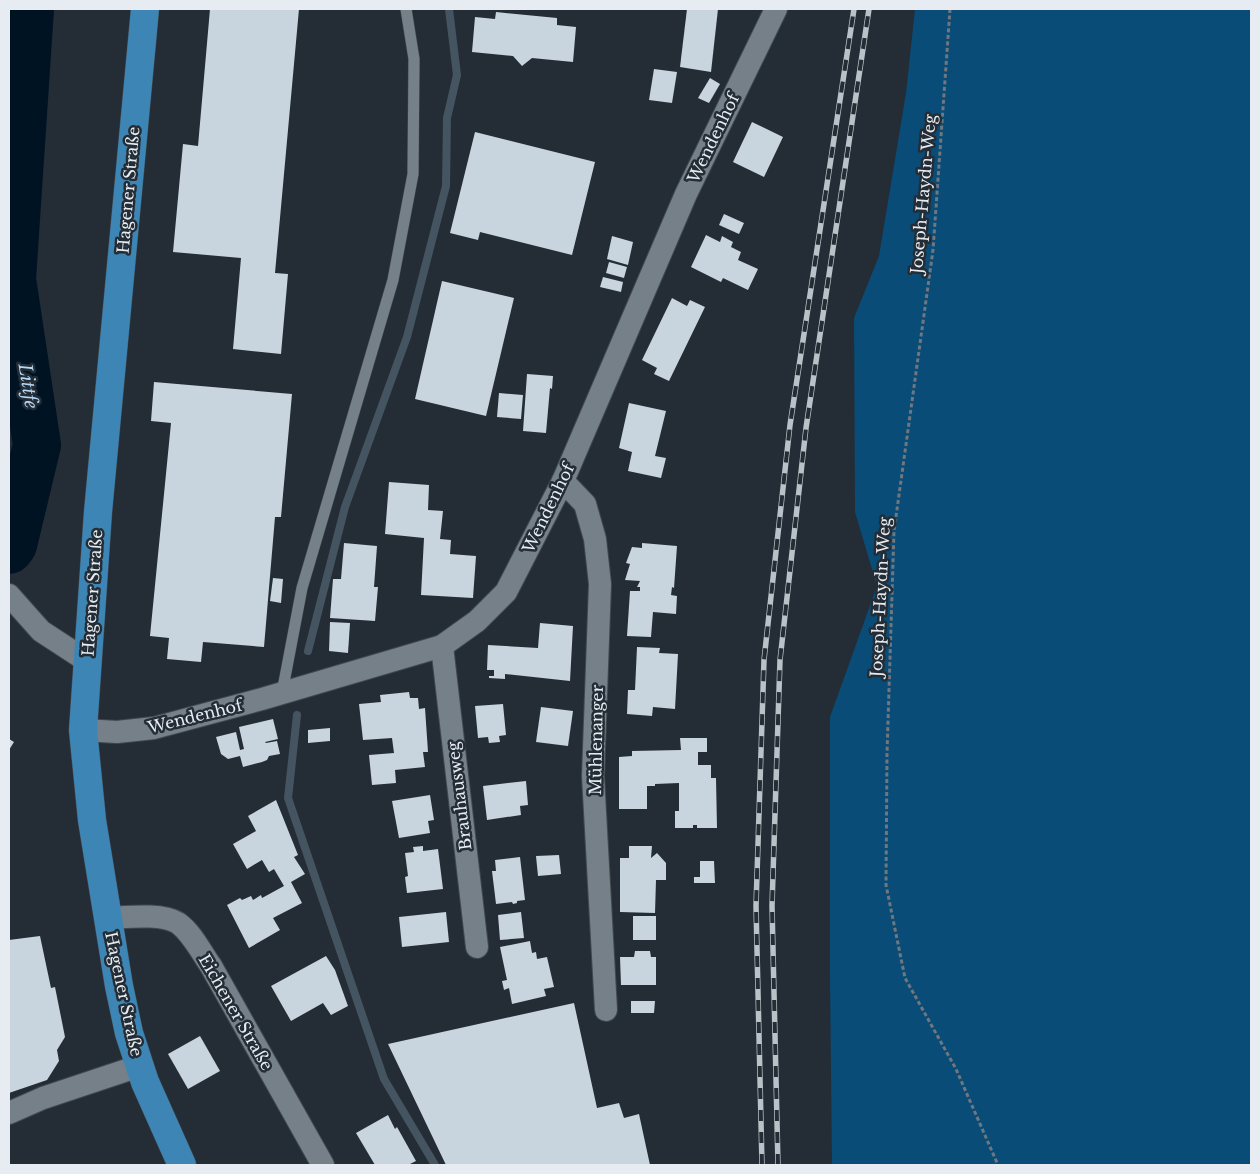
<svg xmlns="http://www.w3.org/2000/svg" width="1260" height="1174" font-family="'Libre Baskerville',serif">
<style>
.green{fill:#084c77}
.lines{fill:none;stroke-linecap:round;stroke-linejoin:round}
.stream{stroke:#455461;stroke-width:8}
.river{stroke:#001323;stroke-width:48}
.building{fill:#c8d4de}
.service-casing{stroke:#414950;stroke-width:12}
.minor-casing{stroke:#414950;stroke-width:24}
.primary-casing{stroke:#414950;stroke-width:29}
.path{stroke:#70777e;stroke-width:3;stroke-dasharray:4 2.5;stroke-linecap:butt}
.service{stroke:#758089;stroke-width:11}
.minor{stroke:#758089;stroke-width:22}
.primary{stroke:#3d85b4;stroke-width:28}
.rail-casing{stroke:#bac1c7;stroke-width:5.5}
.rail{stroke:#242d35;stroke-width:4;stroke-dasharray:11;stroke-linecap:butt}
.labels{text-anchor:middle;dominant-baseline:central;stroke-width:5;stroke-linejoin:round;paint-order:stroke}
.street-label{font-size:16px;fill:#e6ecf1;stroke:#242d35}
.water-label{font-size:18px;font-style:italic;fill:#b3d7f5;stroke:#242d35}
</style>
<rect width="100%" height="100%" fill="#242d35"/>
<path class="green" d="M915,9H1251V1165H832L830,980V717L877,586L855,512L854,318L879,256L906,93Z"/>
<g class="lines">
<g class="stream">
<path d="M308,651L345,507L407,337L446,186L447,118L457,75L449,9"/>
<path d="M297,715L288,798L384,1079L435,1165"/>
</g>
<path class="river" d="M9,550L13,545L37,445L12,279L30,9"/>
</g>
<g class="building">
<path d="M210,9H299L275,273L288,274L281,354L233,349L241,258L173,252L183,144L198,146Z"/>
<path d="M687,9H718L711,72L680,67Z"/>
<path d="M496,12L557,18V25L576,27L573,62L532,58L522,66L513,56L472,52L475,17L495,19Z"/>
<path d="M654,69L677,72L672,103L649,100Z"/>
<path d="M710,78L720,84L709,103L698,98Z"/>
<path d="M752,122L783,137L764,177L733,162Z"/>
<path d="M475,132L595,162L572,255L480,232L478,240L450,233Z"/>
<path d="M724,214L744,223L739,234L719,225Z"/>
<path d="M706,235L720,242L722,236L733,242L731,247L741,252L738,260L758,269L748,290L723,278L721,282L691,267Z"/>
<path d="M612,236L633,242L628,265L607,259Z"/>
<path d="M609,262L627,267L624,278L606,273Z"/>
<path d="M603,277L623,282L621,292L600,287Z"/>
<path d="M442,281L514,298L486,416L415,399Z"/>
<path d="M672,298L687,306L690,300L705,307L669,381L654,374L657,368L642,360Z"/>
<path d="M527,374L553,376L552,389L550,388L546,433L523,431Z"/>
<path d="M154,382L292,394L281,517H275L264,647L203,642L201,662L167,659L169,638L150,636L171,423L151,421Z"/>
<path d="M499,393L523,395L521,419L497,417Z"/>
<path d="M629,403L666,411L655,456L666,458L661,478L628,471L632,452L619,448Z"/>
<path d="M389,482L429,485L428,510L443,511L440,539L451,540L450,554L476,556L473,598L421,595L424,538L385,534Z"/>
<path d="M344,543L377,546L374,587H378L375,621L330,618L333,579H341Z"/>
<path d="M642,543L677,546L674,588L672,587L671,595L677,596L676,614L653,612L651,637L627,636L630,591H640V587H637L640,581L625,580L630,564L626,563L632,547L642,548Z"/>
<path d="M273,578L283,579L281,603L270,601Z"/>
<path d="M330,622L350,623L348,653L329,651Z"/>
<path d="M540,623L573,626L570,681L505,674V679L489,678V676H494V670H487L488,645L538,648Z"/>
<path d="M637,647L660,648L659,653L678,654L675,709L653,707L652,716L627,714L628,690H635Z"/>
<path d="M409,692L410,698H418L419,709L425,708L428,752H423L425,767L395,770L396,783L372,785L369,755L394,753L392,738L363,740L359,704L381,702L380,695Z"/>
<path d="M503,704L506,735L499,736L500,742L489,743L488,737L478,738L475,706Z"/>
<path d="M541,707L573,711L568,746L536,742Z"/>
<path d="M273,719L278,739L265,742L266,743L277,741L280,754L269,756L267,760L262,762L243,767L240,756L228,759L221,754L216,737L236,732L240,750L244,749L239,727Z"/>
<path d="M330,728V741L308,743V730Z"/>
<path d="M680,738H707V752H698V765H711V778H716L717,828H697V825H693V828H675V811H679V783L655,784V786H647V809H619V757L632,756V751L681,750Z"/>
<path d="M9,739L14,742L9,750Z"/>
<path d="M526,781L528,805L520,806L521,815L487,820L483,786Z"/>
<path d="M430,795L434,820L428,821L430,833L399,838L392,801Z"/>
<path d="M276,800L298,855L294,857L305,874L291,882L302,903L273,918L280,930L249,948L227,905L240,898L242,900L251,896L253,900L261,895L262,898L284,886L274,869L269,872L262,860L247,869L233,844L256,831L248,816Z"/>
<path d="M423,846V851L438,849L443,889L407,893L405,877L408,876L405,853L414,852L413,847Z"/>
<path d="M629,846H652L651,858L657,853L666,863V880H656L655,913L620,912V858H629Z"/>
<path d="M559,855L561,874L538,876L536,856Z"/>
<path d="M520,857L525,900L517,901V903L513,904L512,902L496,904L492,871H496L495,860Z"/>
<path d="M700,861H714L715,883H694V877H700Z"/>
<path d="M446,912L449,942L402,947L399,917Z"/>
<path d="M521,912L524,938L500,940L498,915Z"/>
<rect x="633" y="916" width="23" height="24"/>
<path d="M40,936L51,988L55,987L65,1037L57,1050L59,1061L47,1080L9,1093V940Z"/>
<path d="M530,941L532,953L536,952L537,959L547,957L554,987L544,989L546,996L512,1004L509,988L504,990L502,981L507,980L500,947Z"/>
<path d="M635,951H650L651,957H656V985H621L620,957H634Z"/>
<path d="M326,956L335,970L348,1006L331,1015L323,1003L291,1021L271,986Z"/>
<path d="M631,1001H655L654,1013H631Z"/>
<path d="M574,1003L597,1108L619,1103L624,1118L639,1114L650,1165H446L388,1044Z"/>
<path d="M200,1036L220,1071L188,1089L168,1054Z"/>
<path d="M388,1115L395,1129L397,1127L416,1161L408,1165H375L356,1133Z"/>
</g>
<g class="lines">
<g class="service-casing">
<path id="service" d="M282,693L302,588L393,280L413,174L414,59L406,9"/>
</g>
<g class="minor-casing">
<g id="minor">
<path d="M563,481L585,504L595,539L600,584L593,776L606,1010"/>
<path d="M9,595L41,631L87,661"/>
<path d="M442,646L477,947"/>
<path d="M83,730L117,732L154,728L262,699L442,646L477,621L506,592L563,481L686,194L776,9"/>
<path d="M109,918C128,917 162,913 178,923C192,933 201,952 211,966L323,1165"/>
<path d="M9,1113L43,1098L139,1066"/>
</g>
</g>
<g class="primary-casing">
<path id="primary" d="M145,9L98,512L83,730L92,820L119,986L129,1033L145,1082L182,1165"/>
</g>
<path class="path" d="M950,9L933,250L894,531L887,754L886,885L905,978L956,1069L998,1165"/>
<use href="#service" class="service"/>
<use href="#minor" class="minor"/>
<use href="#primary" class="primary"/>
<g class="rail-casing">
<g id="rail">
<path d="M762,1165L756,906L764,660L790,425L854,9"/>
<path d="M778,1165L772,906L780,660L806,428L869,9"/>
</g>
</g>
<use href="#rail" class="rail"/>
</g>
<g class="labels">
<g class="street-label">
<text transform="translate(713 138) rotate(-64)">Wendenhof</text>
<text transform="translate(128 190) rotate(-85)">Hagener Straße</text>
<text transform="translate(923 194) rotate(-85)">Joseph-Haydn-Weg</text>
<text transform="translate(548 508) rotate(-64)">Wendenhof</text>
<text transform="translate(92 593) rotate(-86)">Hagener Straße</text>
<text transform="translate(880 597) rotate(-87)">Joseph-Haydn-Weg</text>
<text transform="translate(195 716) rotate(-14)">Wendenhof</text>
<text transform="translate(596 740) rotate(-89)">Mühlenanger</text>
<text transform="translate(459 796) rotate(-97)">Brauhausweg</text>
<text transform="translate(124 994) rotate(78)">Hagener Straße</text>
<text transform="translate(236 1012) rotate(60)">Eichener Straße</text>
</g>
<g class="water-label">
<text transform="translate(28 386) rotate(81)">Littfe</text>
</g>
</g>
<rect width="1260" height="1174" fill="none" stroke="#e6ecf1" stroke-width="20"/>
</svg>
